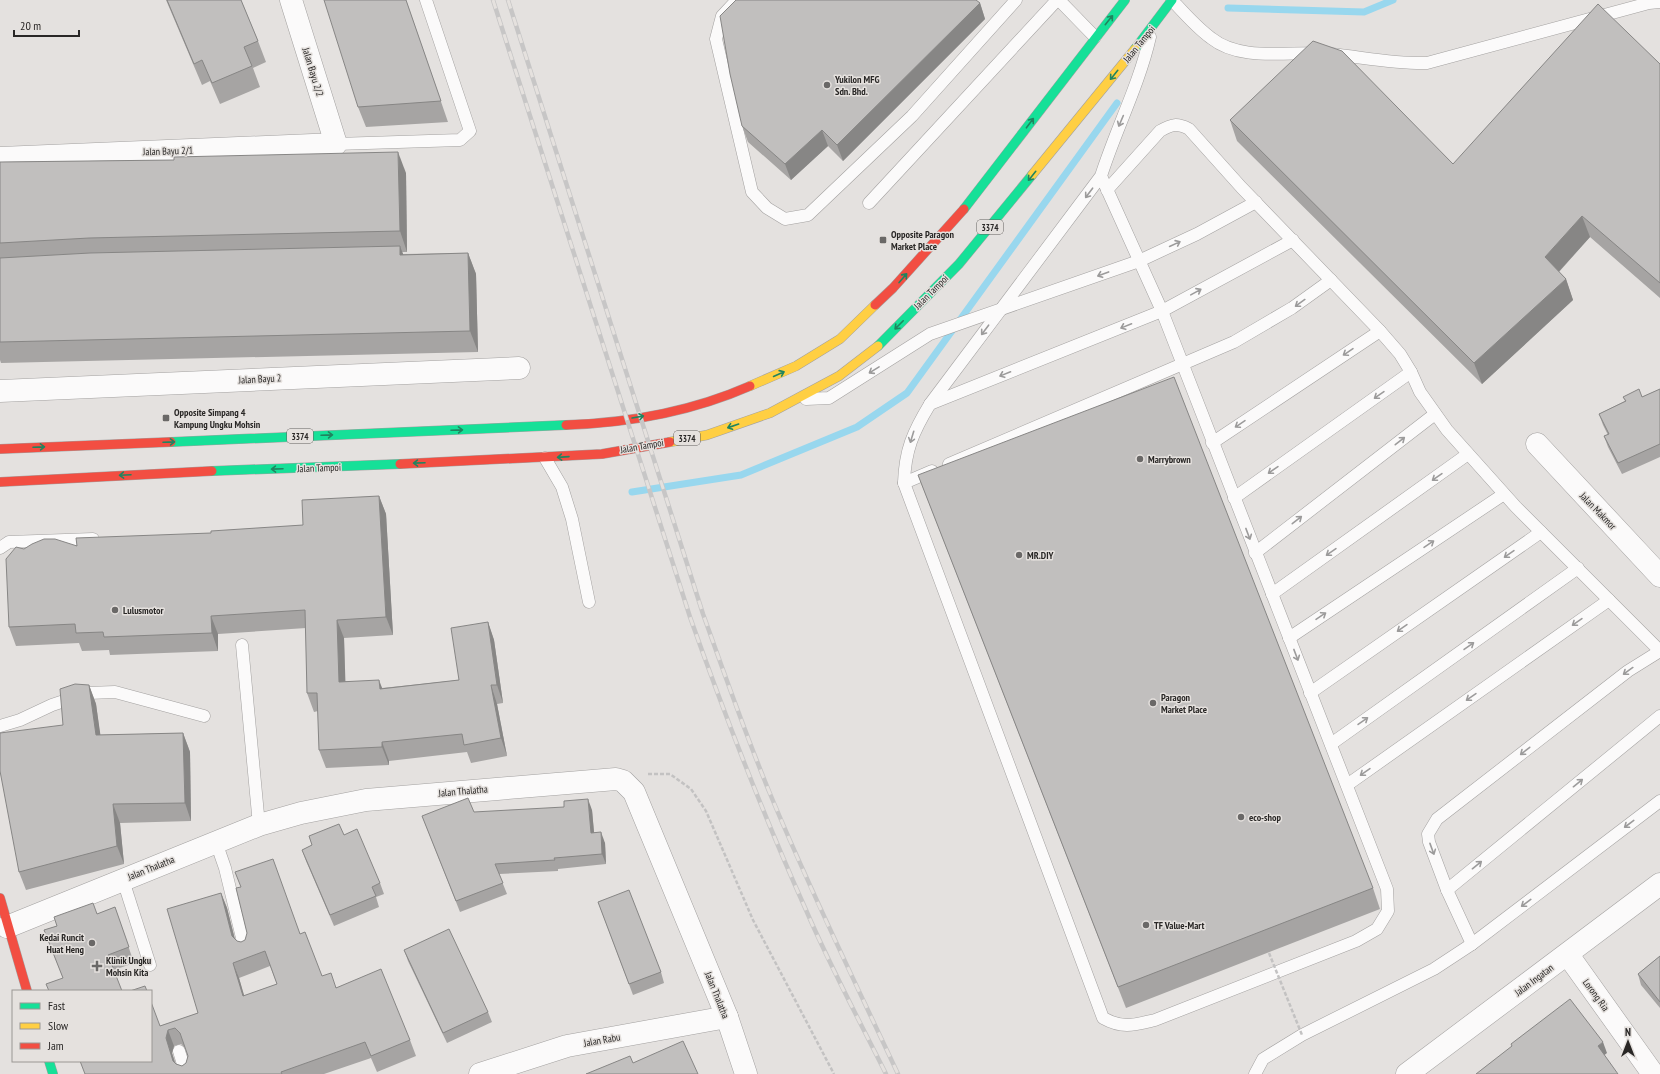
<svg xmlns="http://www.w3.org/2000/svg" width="1660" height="1074" font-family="'PT Sans Narrow',sans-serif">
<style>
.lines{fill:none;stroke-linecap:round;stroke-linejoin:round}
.stream{stroke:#98d7ee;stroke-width:7}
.lane-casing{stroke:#a3a1a0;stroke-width:13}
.street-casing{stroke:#a3a1a0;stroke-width:23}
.fast-casing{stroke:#a3a1a0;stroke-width:10}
.slow-casing{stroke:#a3a1a0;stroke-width:10}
.jam-casing{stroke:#a3a1a0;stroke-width:10}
.path{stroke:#c3c2c2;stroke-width:2.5;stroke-dasharray:4 2;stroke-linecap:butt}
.lane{stroke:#fbfafa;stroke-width:12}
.street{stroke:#fbfafa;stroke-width:22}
.fast{stroke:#16e098;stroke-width:9}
.slow{stroke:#ffcf43;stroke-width:9}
.jam{stroke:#f24e42;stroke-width:9}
.rail-casing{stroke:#c7c6c6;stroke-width:4.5}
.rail{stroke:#e5e1de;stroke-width:3;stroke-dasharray:9;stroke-linecap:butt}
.path-bridge{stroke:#c3c2c2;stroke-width:2.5;stroke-dasharray:4 2;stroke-linecap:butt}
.wall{fill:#a6a4a3;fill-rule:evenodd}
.shaded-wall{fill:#878685}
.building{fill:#c1bfbe;stroke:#878685;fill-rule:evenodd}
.oneway{stroke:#20845f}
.oneway2{stroke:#9c9b9b}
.poi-dot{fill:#6a6867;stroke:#e5e1de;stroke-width:1.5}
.labels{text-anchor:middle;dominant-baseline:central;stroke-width:3;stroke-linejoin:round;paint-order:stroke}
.shield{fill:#e5e1de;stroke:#615f5d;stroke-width:1}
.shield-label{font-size:9px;font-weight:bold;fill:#292726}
.street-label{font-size:10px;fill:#292726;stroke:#e5e1de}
.poi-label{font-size:10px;font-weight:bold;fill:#292726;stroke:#e5e1de;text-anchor:start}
</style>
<rect width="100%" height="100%" fill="#e4e1df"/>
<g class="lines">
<g class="stream">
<path d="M1228,8L1364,12L1393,0"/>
<path d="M632,492L741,475L857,427L907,393L1117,103"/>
</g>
<g class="lane-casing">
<g id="lane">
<path d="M737,0L722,16L716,39L752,192L767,208L785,219L808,215L912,116L1016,0"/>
<path d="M1059,0L1095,37"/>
<path d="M1172,0C1184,13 1196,27 1211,38C1242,63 1293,50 1330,54C1362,57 1394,64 1427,63L1649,3L1660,2"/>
<path d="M336,144L460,140L470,131L426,0"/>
<path d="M1101,176L1162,311L1387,889L1388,911L1377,929L1356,941L1155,1020C1134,1025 1123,1029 1103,1018L904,483C905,450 913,432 930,404L1101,176C1116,129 1139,85 1150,37"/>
<path d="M1107,190L1160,131C1172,124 1177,123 1189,129L1241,187L1380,331L1400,354L1411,372L1420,392L1447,430L1516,507L1659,650"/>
<path d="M869,203L1057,0"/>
<path d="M806,399L829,398L930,334L1139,261L1197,234L1256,202"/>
<path d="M930,404L1162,311L1293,240"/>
<path d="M1212,443L1380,331"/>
<path d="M545,458L562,487L572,519L589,602"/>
<path d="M949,464L1234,342L1292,308L1331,280"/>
<path d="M904,483L932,471"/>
<path d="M1234,498L1411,372"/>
<path d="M0,548L9,542L93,539"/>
<path d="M1255,553L1435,414"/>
<path d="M1272,594L1468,454"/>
<path d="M1289,638L1504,494"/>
<path d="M242,645L259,825"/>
<path d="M1660,651L1628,671L1437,819L1428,834L1429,842L1447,890L1472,944L1660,801"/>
<path d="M1310,693L1541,532"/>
<path d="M0,726L20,720L52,705L88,693L115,692L204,716"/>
<path d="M1331,744L1578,568"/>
<path d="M1347,785L1609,600"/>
<path d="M216,842L225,868L245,950"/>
<path d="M123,880L150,965"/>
<path d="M1447,890L1660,716"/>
<path d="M179,1051L186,1074"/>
<path d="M1255,1074L1263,1059L1302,1035L1434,969L1472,944"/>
</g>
</g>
<g class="street-casing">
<g id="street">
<path d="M0,158L336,144L291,0"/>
<path d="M0,391L519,368"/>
<path d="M1537,444L1660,576"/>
<path d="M7,927L259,825L301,813L366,800L616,779L623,781L634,792L727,1017L746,1074"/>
<path d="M1568,955L1653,1074"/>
<path d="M480,1074L567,1046L727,1017"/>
<path d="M1407,1074L1660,884"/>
</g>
</g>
<g class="fast-casing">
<g id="fast">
<path d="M1135,49L1172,0"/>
<path d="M964,209L1125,0"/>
<path d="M878,346L959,264L1032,175"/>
<path d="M171,442L566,425"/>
<path d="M212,471L400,464"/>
<path d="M49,1061L53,1074"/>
</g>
</g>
<g class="slow-casing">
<g id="slow">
<path d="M1032,175L1135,49"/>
<path d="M750,386L796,366L840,339L875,305"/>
<path d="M670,442L707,435L770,413L839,376L878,346"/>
</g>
</g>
<g class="jam-casing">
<g id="jam">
<path d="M875,305L893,288L964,209"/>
<path d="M566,425C628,423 693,411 750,386"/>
<path d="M0,449L171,442"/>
<path d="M400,464L602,454L670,442"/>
<path d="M0,482L212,471"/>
<path d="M0,898L27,991"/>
</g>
</g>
<path class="path" d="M648,774H670L691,789L706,811L753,920L834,1074"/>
<use href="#lane" class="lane"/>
<use href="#street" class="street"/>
<use href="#fast" class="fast"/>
<use href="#slow" class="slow"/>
<use href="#jam" class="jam"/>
<g class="rail-casing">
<g id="rail">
<path d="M493,0L690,617C725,716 763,814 806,910C830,966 859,1020 886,1074"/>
<path d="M508,0L703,614C725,675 746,736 771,796C810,890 855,982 898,1074"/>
</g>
</g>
<use href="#rail" class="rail"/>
<path class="path-bridge" d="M1269,953L1302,1035"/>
</g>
<g class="wall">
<path d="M166,0H241L258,41L266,62L253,68L260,87L220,104L210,81L202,85Z"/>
<path d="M406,0L448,122L366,127L358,107Z"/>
<path d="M980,3L985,19L843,161L828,146L791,180L748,142L742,126Z"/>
<path d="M1660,64V298L1590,237L1559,272L1566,279L1573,300L1482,384L1237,141L1230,120L1453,164Z"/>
<path d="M174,160L406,173L407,252H402L403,254L468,253L476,274L478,352L1,363L0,360V162Z"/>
<path d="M1660,389V457L1622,474L1608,447L1604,436L1608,435L1603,425L1599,414L1625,401L1623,397H1642Z"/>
<path d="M918,475L1373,888L1380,909L1126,1008Z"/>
<path d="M379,496L386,514L393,635L344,638L345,681L382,688L459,680L488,622L494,640L503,703L497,704L507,756L471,763L467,752L389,761V765L326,768L319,750L318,711L314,712L307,693L306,628L218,634V651L110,655L109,650L82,651L79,643L16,646L9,627L24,549L77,546L211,533L303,525Z"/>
<path d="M89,685L96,704L100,735L183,733L190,752L191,821L120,823L124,864L26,890L19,872L63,725Z"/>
<path d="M592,810L594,832L605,843L606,864L558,869V871L499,874L507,894L460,912L422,816L474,812Z"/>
<path d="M344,835L380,883L384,894L376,897L379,907L334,926L306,861L302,850L312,845L309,836Z"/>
<path d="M221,893L227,908L235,939L237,941L241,942L300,934L322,976L336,987L410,1040L416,1056L377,1072L371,1058L324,1074H85L160,1026L198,1013ZM270,966L277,984L244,996L239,978ZM181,1044L185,1048L188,1056L186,1063L182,1066L176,1064L172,1053L174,1046Z"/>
<path d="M598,902L661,972L664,983L633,995Z"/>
<path d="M115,907L134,963L114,970L63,978L44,930L57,926L97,914Z"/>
<path d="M404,950L488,1012L492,1022L447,1043L408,961Z"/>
<path d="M1660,956V1008L1641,985L1638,974Z"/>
</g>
<g class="shaded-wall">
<path d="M980,3L985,19L843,161L837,145Z"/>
<path d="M822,130L828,146L791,180L785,164Z"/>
<path d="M398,152L406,173L407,252L400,231Z"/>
<path d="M1582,216L1590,237L1553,278L1545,257Z"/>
<path d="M400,246L408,267L400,255Z"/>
<path d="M468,253L476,274L478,352L470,331Z"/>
<path d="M1566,279L1573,300L1482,384L1474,363Z"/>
<path d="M379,496L386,514L393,635L386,617Z"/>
<path d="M211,616L218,634V651L212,633Z"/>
<path d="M337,620L344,638L346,700L339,682Z"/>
<path d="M488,622L494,640L503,703L497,685Z"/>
<path d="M379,680L386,698L380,689Z"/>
<path d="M89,685L96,704L103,753L96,735Z"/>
<path d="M491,685L497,704L507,756L501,738Z"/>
<path d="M183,733L190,752L191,821L185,803Z"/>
<path d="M382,742L389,761V765L382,747Z"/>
<path d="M588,799L592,810L595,844L591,833Z"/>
<path d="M113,804L120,823L124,864L117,846Z"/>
<path d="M601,832L605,843L606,864L602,854Z"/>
<path d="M221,893L227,908L238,952L232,936Z"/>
<path d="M233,963L239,978L249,1012L243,996Z"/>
<path d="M168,1030L174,1046L172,1053L178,1074L173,1061L166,1038Z"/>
<path d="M1603,1042L1607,1053L1602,1057L1598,1046Z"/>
</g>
<g class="building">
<path d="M167,0H241L258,41L244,47L252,66L212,83L202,60L194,64Z"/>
<path d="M324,0H406L441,101L358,107Z"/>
<path d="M736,0H976L980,3L837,145L822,130L785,164L742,126L730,74L720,16Z"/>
<path d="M1598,4L1660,64V283L1582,216L1545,257L1566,279L1474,363L1230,120L1313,41L1342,51L1453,164Z"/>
<path d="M398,152L400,231L89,238L0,243V162L174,160V157Z"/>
<path d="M400,246V255L468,253L470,331L0,342V258L90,253Z"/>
<path d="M1174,377L1373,888L1118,987L918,475Z"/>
<path d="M1639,389L1642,397L1660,389V444L1618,463L1604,436L1609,434L1599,414L1626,401L1623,397Z"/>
<path d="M379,496L386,617L337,620L339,682L379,680L380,689L459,680L451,628L488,622L497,685H491L501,738L464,745L462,734L382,742V747L319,750L317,693H307L305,610L211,616L212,633L104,637L103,632L76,633L75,624L9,627L6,559L16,547L24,549L32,544L44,539H55L77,546L76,538L211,533V531L303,525L302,500Z"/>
<path d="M75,684L89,685L96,735L183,733L185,803L113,804L117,846L19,872L0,771V733L63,725L60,689Z"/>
<path d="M468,798L474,812L564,807V801L588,799L591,833L601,832L602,854L554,858L555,860L495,864L503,883L456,901L422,816Z"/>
<path d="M339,824L344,835L357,829L380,883L372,887L376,896L330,915L302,850L312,845L309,836Z"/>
<path d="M273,859L300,934L305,932L322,976L331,973L336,988L381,969L410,1040L371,1056L365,1042L281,1072L282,1074H85L80,1061H151V1002L160,1026L198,1013L167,909L221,893L232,936L237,941L241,942L245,940L247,933L236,888L241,887L235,872ZM265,951L277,984L243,996L233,963ZM175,1028L180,1033L188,1056L186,1063L182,1066L176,1064L173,1061L166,1038L168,1030Z"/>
<path d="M629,890L661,972L629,984L598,902Z"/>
<path d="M93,903L97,914L115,907L129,947L108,955L122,991H48H49L46,984L63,978L44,930L57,926L54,917Z"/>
<path d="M449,929L488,1012L443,1033L404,950Z"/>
<path d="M1660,956V1002L1638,974Z"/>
<path d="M145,986L147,991H130Z"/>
<path d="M1570,999L1603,1042L1598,1046L1618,1074H1476L1512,1046L1511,1044Z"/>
<path d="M683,1041L698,1074H586L630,1056L633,1063Z"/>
</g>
<defs><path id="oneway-shaft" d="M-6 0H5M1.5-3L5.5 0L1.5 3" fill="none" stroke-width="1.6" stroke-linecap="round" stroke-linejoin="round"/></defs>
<g class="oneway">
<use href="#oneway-shaft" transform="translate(1109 20) rotate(-51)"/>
<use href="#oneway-shaft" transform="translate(1114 75) rotate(129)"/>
<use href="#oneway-shaft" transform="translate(1030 123) rotate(-53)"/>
<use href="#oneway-shaft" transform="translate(1032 176) rotate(129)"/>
<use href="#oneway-shaft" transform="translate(903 278) rotate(-49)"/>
<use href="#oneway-shaft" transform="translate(899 325) rotate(135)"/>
<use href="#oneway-shaft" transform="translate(779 374) rotate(-24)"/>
<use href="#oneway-shaft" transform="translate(638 417) rotate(-10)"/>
<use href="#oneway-shaft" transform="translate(733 426) rotate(161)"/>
<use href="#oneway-shaft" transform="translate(457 430) rotate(-2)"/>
<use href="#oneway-shaft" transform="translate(327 435) rotate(-2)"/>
<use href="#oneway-shaft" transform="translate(169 442) rotate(-2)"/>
<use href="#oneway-shaft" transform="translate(39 447) rotate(-2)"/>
<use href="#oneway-shaft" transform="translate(563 457) rotate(176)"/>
<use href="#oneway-shaft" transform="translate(419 463) rotate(178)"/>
<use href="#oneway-shaft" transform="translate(277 469) rotate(178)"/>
<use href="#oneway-shaft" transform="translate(125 475) rotate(177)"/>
</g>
<g class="oneway2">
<use href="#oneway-shaft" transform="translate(1121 121) rotate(113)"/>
<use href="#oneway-shaft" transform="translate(1089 193) rotate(127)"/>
<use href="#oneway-shaft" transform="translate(1175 244) rotate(-25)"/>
<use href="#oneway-shaft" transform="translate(1103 274) rotate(160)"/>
<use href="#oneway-shaft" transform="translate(1196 292) rotate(-29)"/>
<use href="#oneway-shaft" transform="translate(1300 303) rotate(144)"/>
<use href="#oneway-shaft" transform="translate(1126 326) rotate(158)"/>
<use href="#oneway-shaft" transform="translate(985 330) rotate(127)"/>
<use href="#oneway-shaft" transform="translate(1348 352) rotate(146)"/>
<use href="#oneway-shaft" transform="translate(874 370) rotate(148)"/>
<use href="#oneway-shaft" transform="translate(1005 374) rotate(158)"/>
<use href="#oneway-shaft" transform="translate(1379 395) rotate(145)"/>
<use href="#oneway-shaft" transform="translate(1240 424) rotate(146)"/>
<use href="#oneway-shaft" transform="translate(912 437) rotate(107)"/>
<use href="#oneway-shaft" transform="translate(1400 441) rotate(-38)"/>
<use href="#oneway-shaft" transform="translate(1273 470) rotate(145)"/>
<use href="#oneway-shaft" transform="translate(1437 477) rotate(145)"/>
<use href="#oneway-shaft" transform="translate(1297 520) rotate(-38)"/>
<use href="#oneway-shaft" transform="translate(1248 534) rotate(69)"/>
<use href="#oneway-shaft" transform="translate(1429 544) rotate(-34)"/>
<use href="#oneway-shaft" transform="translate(1331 552) rotate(145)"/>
<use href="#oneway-shaft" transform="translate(1509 554) rotate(145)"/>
<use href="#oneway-shaft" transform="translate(1321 616) rotate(-34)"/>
<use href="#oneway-shaft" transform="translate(1577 622) rotate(145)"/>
<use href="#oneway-shaft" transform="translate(1402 628) rotate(145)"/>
<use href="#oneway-shaft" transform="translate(1469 646) rotate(-35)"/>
<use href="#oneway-shaft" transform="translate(1296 655) rotate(69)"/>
<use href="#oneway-shaft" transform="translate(1628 671) rotate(144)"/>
<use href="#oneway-shaft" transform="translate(1471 697) rotate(145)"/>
<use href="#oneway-shaft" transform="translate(1363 721) rotate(-35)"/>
<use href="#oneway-shaft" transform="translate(1525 751) rotate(142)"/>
<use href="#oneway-shaft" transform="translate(1365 772) rotate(145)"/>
<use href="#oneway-shaft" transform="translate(1578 783) rotate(-39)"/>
<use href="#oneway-shaft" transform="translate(1629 824) rotate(143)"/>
<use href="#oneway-shaft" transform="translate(1432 849) rotate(70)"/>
<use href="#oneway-shaft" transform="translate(1477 865) rotate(-39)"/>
<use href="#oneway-shaft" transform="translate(1526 903) rotate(143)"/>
</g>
<g class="poi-dot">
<circle cx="827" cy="85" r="4"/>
<rect x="879" y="236" width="8" height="8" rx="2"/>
<rect x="162" y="414" width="8" height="8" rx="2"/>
<circle cx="1140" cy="459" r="4"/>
<circle cx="1019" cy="555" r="4"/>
<circle cx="115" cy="610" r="4"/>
<circle cx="1153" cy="703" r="4"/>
<circle cx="1241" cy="817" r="4"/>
<circle cx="1146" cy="925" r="4"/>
<circle cx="92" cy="943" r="4"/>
<path d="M95 960h4v4h4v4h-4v4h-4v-4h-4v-4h4z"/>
</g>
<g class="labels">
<g class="shield">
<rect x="977" y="220" width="26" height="14" rx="3"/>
<rect x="287" y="429" width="26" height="14" rx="3"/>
<rect x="674" y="431" width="26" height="14" rx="3"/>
</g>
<g class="shield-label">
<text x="990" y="227">3374</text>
<text x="300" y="436">3374</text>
<text x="687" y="438">3374</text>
</g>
<g class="street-label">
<text transform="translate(1139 44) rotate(-51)">Jalan Tampoi</text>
<text transform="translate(313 72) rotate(73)">Jalan Bayu 2/2</text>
<text transform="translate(168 151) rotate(-2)">Jalan Bayu 2/1</text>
<text transform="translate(931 292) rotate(-45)">Jalan Tampoi</text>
<text transform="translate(260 379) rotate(-3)">Jalan Bayu 2</text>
<text transform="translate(642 446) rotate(-10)">Jalan Tampoi</text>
<text transform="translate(319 468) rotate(-2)">Jalan Tampoi</text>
<text transform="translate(1598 511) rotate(46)">Jalan Makmor</text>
<text transform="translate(463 791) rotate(-5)">Jalan Thalatha</text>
<text transform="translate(151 868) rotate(-22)">Jalan Thalatha</text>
<text transform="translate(1534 980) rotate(-37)">Jalan Ingatan</text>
<text transform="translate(717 995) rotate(68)">Jalan Thalatha</text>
<text transform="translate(1596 995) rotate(54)">Lorong Ria</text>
<text transform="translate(602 1040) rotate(-10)">Jalan Rabu</text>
</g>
<g class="poi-label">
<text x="835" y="79">Yukilon MFG<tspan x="835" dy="12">Sdn. Bhd.</tspan></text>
<text x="891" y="234">Opposite Paragon<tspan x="891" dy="12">Market Place</tspan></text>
<text x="174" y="412">Opposite Simpang 4<tspan x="174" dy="12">Kampung Ungku Mohsin</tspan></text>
<text x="1148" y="459">Marrybrown</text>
<text x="1027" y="555">MR.DIY</text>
<text x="123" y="610">Lulusmotor</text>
<text x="1161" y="697">Paragon<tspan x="1161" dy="12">Market Place</tspan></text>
<text x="1249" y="817">eco-shop</text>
<text x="1154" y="925">TF Value-Mart</text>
<text x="84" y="937" text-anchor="end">Kedai Runcit<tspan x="84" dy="12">Huat Heng</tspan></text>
<text x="106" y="960">Klinik Ungku<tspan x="106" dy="12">Mohsin Kita</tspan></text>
</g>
</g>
<rect x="12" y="990" width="140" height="72" fill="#e5e1de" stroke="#9a9794"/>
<rect x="20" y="1003" width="20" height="6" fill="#16e098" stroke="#9a9794"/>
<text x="48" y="1010" font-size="12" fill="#292726">Fast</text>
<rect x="20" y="1023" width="20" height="6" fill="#ffcf43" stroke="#9a9794"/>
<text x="48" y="1030" font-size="12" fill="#292726">Slow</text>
<rect x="20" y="1043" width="20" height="6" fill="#f24e42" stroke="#9a9794"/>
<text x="48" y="1050" font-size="12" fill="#292726">Jam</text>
<g transform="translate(1628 1042)" stroke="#e5e1de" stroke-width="3" paint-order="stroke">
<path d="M0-3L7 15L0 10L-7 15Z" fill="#292726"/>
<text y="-6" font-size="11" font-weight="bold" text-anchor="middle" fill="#292726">N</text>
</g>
<path d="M14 30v6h65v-6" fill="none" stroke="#292726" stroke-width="2"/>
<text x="20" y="30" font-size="12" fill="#292726" stroke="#e5e1de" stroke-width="3" paint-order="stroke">20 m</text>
</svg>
